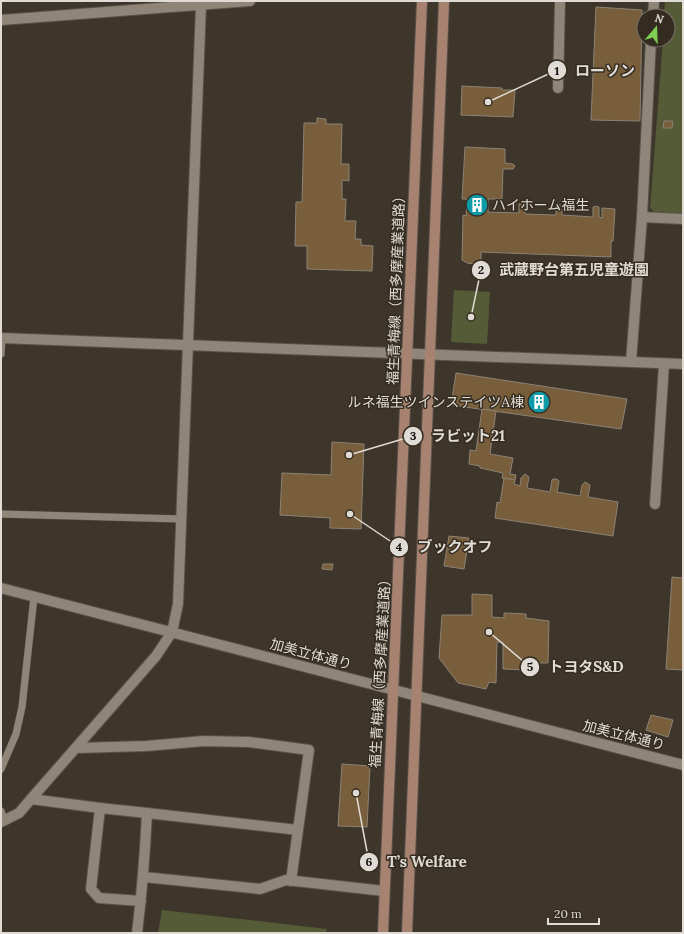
<svg xmlns="http://www.w3.org/2000/svg" width="684" height="934" font-family="Lora,'Noto Sans JP',serif">
<style>
.green{fill:#545b36}
.building{fill:#785e3b;stroke:#8c8276}
.lines{fill:none;stroke-linecap:round;stroke-linejoin:round}
.service-casing{stroke:#595249;stroke-width:8}
.minor-casing{stroke:#595249;stroke-width:12}
.tertiary-casing{stroke:#595249;stroke-width:12}
.secondary-casing{stroke:#595249;stroke-width:12}
.service{stroke:#8f8579;stroke-width:7}
.minor{stroke:#8f8579;stroke-width:10}
.tertiary{stroke:#8f8579;stroke-width:10}
.secondary{stroke:#a88271;stroke-width:10}
.labels{text-anchor:middle;dominant-baseline:central;stroke-width:3;stroke-linejoin:round;paint-order:stroke}
.poi-label{font-size:14px;fill:#e0dbd4;stroke:#342c21;text-anchor:start}
.street-label{font-size:14px;fill:#e0dbd4;stroke:#342c21}
.leader{fill:none;stroke:#e0dbd4;stroke-width:1.5}
.callout-dot{fill:#e0dbd4;stroke:#342c21;stroke-width:1.5}
.mark-label{font-size:12px;text-anchor:middle;font-weight:bold;fill:#111}
.callout-label{font-size:15px;text-anchor:middle;font-weight:bold;fill:#e0dbd4;stroke:#342c21;stroke-width:3;stroke-linejoin:round;paint-order:stroke}
</style>
<rect width="100%" height="100%" fill="#3f362b"/>
<g class="green">
<path d="M665,1H683V214L656,213L650,208L663,40H668V16H664Z"/>
<path d="M454,290L490,292L487,344L451,342Z"/>
<path d="M162,910L327,929L326,933H158Z"/>
</g>
<g class="building">
<path d="M596,7L642,10L640,121L591,120Z"/>
<path d="M462,86L502,88V90H515L513,117L461,115Z"/>
<path d="M317,118L326,119V124H342L341,164H349V181L342,180V199H346L345,221H356L355,239H361V245L373,246L372,271L307,269V246H295L296,202H302L304,123H317Z"/>
<path d="M664,121H673L672,128H663Z"/>
<path d="M465,147L505,149V163L513,164L515,166L513,169H503L502,199H488V212L519,213V204L521,203L525,206V214L556,215V205L558,204L562,206V215L593,217V207L597,206L599,207V217L602,218V208L615,209L613,241H611V257L481,252V260L478,262L474,264L467,263L462,260L463,215L466,216L467,203L482,204V200L462,199Z"/>
<path d="M456,373L627,399L621,429L451,405Z"/>
<path d="M482,409L496,411L490,454L513,458L510,474L516,475L515,480L502,478L503,473L480,468V466L469,464L470,450L476,451Z"/>
<path d="M332,442L364,444L361,529L330,528V518L280,515L282,473L331,475Z"/>
<path d="M525,474L529,477L527,488L550,492L552,480L553,479H557L559,481L557,492L580,496L582,485L585,482L590,485L588,497L618,502L613,536L495,518L497,502L500,503L504,478L515,480L514,484L520,486L521,478Z"/>
<path d="M449,536L469,538L464,569L444,566Z"/>
<path d="M323,564H333L332,570L322,569Z"/>
<path d="M672,577L683,578V670L666,669Z"/>
<path d="M472,594L492,595V617L504,618V613L526,614V618L549,621L548,663H527V670L503,669V642H497L496,683L489,682L486,689L458,683L439,658L442,615H472Z"/>
<path d="M651,715L673,720L668,737L646,730Z"/>
<path d="M342,764L370,766L367,827L338,826Z"/>
</g>
<g class="lines">
<g class="service-casing">
<g id="service">
<path d="M1,354L2,338"/>
<path d="M1,514L181,519"/>
<path d="M1,769L16,734L22,707L34,597"/>
<path d="M1,811L5,821"/>
</g>
</g>
<g class="minor-casing">
<g id="minor">
<path d="M653,16L654,1"/>
<path d="M1,20L250,1"/>
<path d="M558,88L560,1"/>
<path d="M642,217L683,219"/>
<path d="M631,362L642,217L651,40"/>
<path d="M655,504L664,364"/>
<path d="M76,748L146,746L204,741L249,742L309,750L291,881"/>
<path d="M31,799L100,808"/>
<path d="M147,813L298,830"/>
<path d="M1,822L19,813L31,799L156,656L172,632L178,604L201,5"/>
<path d="M144,877L260,889L286,880L384,891"/>
<path d="M137,933C142,893 145,853 147,813L100,808L91,889L99,898L141,901"/>
</g>
</g>
<g class="tertiary-casing">
<g id="tertiary">
<path d="M1,338L683,364"/>
<path d="M1,588L683,765"/>
</g>
</g>
<g class="secondary-casing">
<g id="secondary">
<path d="M383,933L422,1"/>
<path d="M407,933L444,1"/>
</g>
</g>
<use href="#service" class="service"/>
<use href="#minor" class="minor"/>
<use href="#tertiary" class="tertiary"/>
<use href="#secondary" class="secondary"/>
</g>
<defs>
<g id="building-disc" transform="scale(1.15)"><circle r="9.5" fill="#0f9aa8" stroke="#342c21"/><path d="M-4-6H4V6H1V3H-1V6H-4ZM-2.5-4.3h1.7v1.8h-1.7ZM.8-4.3h1.7v1.8H.8ZM-2.5-1h1.7V.8h-1.7ZM.8-1h1.7V.8H.8Z" fill="#fff"/></g>
</defs>
<g fill-rule="evenodd">
<use href="#building-disc" x="477" y="205"/>
<use href="#building-disc" x="539" y="402"/>
</g>
<g class="labels">
<g class="poi-label">
<text x="492" y="205">ハイホーム福生</text>
<text x="524" y="402" text-anchor="end">ルネ福生ツインステイツA棟</text>
</g>
<g class="street-label">
<text transform="translate(396 287) rotate(-88)">福生青梅線（西多摩産業道路）</text>
<text transform="translate(311 654) rotate(15)">加美立体通り</text>
<text transform="translate(380 670) rotate(-87)">福生青梅線（西多摩産業道路）</text>
<text transform="translate(624 735) rotate(14)">加美立体通り</text>
</g>
</g>
<path class="leader" d="M488 102L557 70M471 317L481 270M349 455L413 436M350 514L399 547M489 632L530 667M356 793L369 862"/>
<g class="callout-dot">
<circle cx="488" cy="102" r="4"/>
<circle cx="471" cy="317" r="4"/>
<circle cx="349" cy="455" r="4"/>
<circle cx="350" cy="514" r="4"/>
<circle cx="489" cy="632" r="4"/>
<circle cx="356" cy="793" r="4"/>
<circle cx="557" cy="70" r="10"/>
<circle cx="481" cy="270" r="10"/>
<circle cx="413" cy="436" r="10"/>
<circle cx="399" cy="547" r="10"/>
<circle cx="530" cy="667" r="10"/>
<circle cx="369" cy="862" r="10"/>
</g>
<g class="mark-label">
<text x="557" y="75">1</text>
<text x="481" y="274">2</text>
<text x="413" y="440">3</text>
<text x="399" y="551">4</text>
<text x="530" y="671">5</text>
<text x="369" y="866">6</text>
</g>
<g class="callout-label">
<text x="605" y="76">ローソン</text>
<text x="574" y="275">武蔵野台第五児童遊園</text>
<text x="468" y="441">ラビット21</text>
<text x="455" y="552">ブックオフ</text>
<text x="586" y="672">トヨタS&amp;D</text>
<text x="427" y="867">T’s Welfare</text>
</g>
<rect width="684" height="934" fill="none" stroke="#e0dbd4" stroke-width="4"/>
<g transform="translate(656 28) rotate(19)"><circle r="19" fill="#342c21" stroke="#797269"/>
<path d="M0-3L7 15L0 10L-7 15Z" fill="#7fd052"/>
<text y="-6" font-size="11" font-weight="bold" text-anchor="middle" fill="#e0dbd4">N</text>
</g>
<path d="M548 918v6h51v-6" fill="none" stroke="#e0dbd4" stroke-width="2"/>
<text x="554" y="918" font-size="12" fill="#e0dbd4" stroke="#342c21" stroke-width="3" paint-order="stroke">20 m</text>
</svg>
